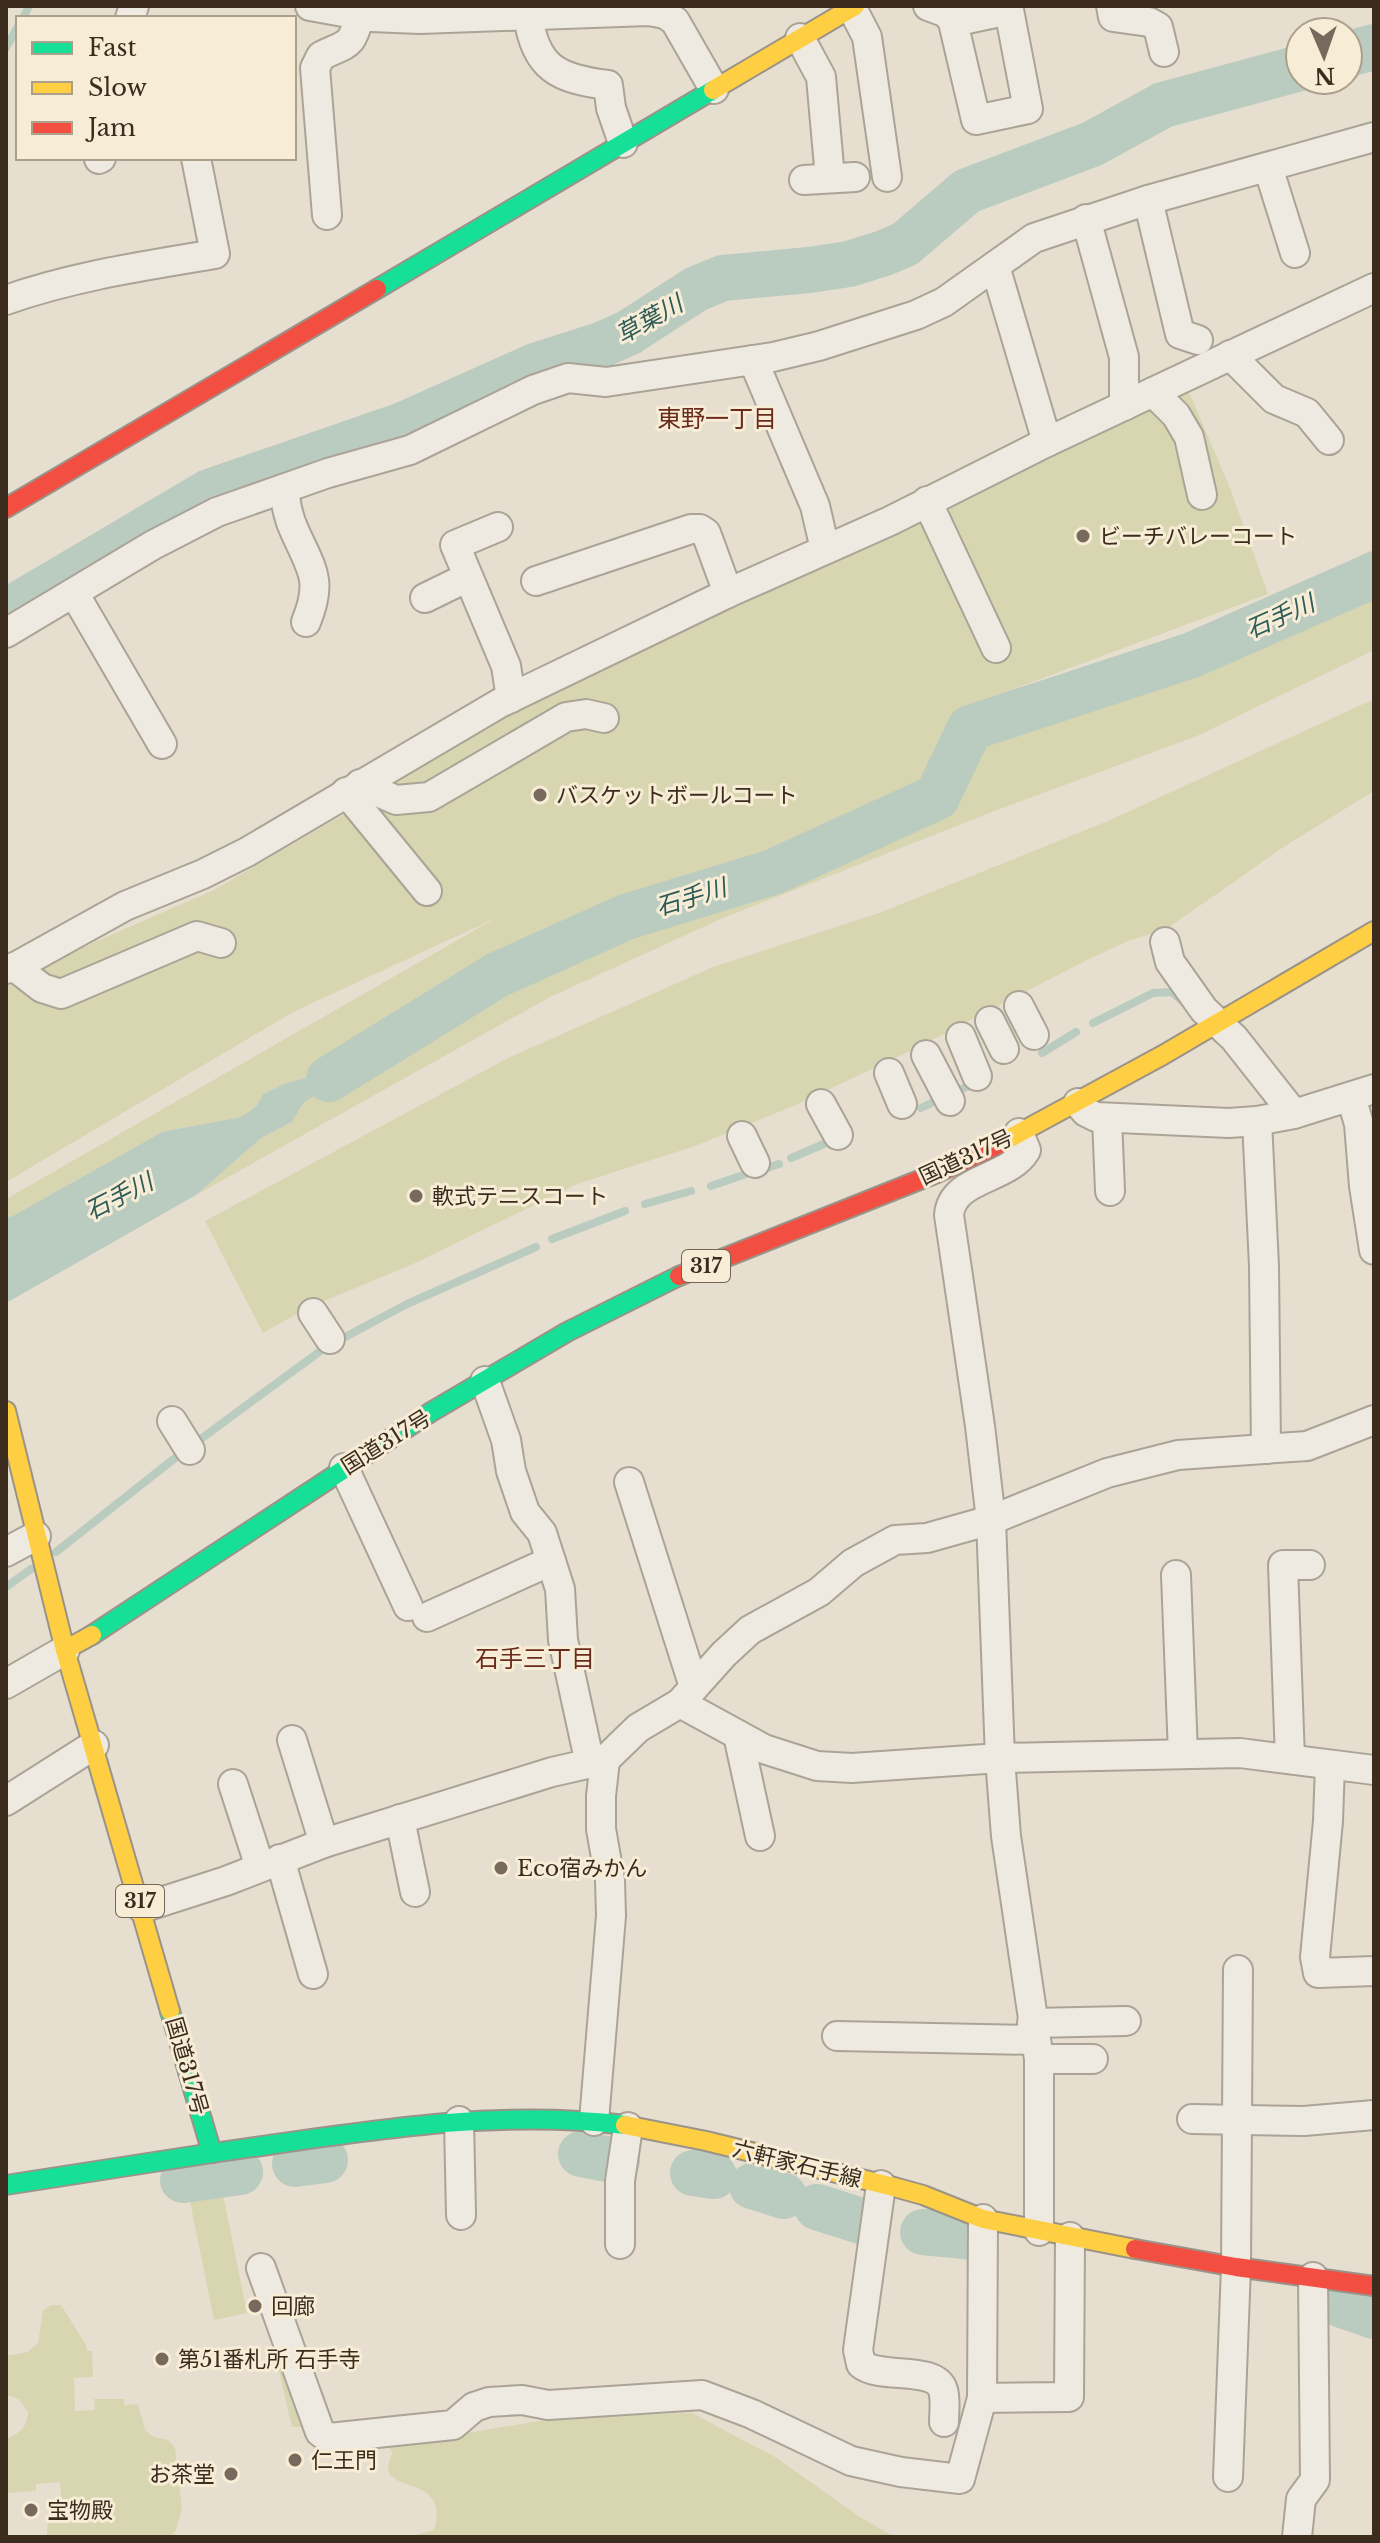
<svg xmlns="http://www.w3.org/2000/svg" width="1380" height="2543" font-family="'Libre Baskerville','Noto Sans JP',serif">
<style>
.green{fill:#d7d6b1}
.water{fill:#bacbc0}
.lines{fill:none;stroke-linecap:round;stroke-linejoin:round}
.stream{stroke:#bacbc0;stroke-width:8}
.river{stroke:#bacbc0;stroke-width:46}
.street-casing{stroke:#aca397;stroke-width:32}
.fast-casing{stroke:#9b9388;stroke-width:22}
.slow-casing{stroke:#9b9388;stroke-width:22}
.jam-casing{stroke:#9b9388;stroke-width:22}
.street{stroke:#eeeae1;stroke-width:28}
.fast{stroke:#16e098;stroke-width:18}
.slow{stroke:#ffcf43;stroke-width:18}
.jam{stroke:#f24e42;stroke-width:18}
.poi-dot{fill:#776a5c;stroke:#f7ecd5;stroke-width:3}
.labels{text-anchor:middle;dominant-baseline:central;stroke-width:6;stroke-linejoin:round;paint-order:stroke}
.shield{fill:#f7ecd5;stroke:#736655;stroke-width:2}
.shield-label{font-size:20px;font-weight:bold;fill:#3b2c1e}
.poi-label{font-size:22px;fill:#3b2c1e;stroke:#f7ecd5;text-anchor:start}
.street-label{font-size:22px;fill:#3b2c1e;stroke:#f7ecd5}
.water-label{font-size:24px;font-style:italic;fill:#2d5c58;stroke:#f7ecd5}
.neighbourhood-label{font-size:24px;fill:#6a2b1c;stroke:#f7ecd5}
</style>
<rect width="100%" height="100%" fill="#e6decf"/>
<g class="green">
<path d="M1185,383L1230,488L1268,594L963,708L1078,675L1191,638L1374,549V650L1197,736L997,810L723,918L550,997L196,1195L261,1138L292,1122L304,1102L370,1064L381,1047L318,1075L289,1082L264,1094L257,1106L241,1117L162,1132L11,1217L6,1216V1199L496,918L295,1011L6,1182V985L97,941L214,890L343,815L419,761L503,711L724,604L882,540Z"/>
<path d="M1374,699V791L1288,844L1165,930L1130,940L1089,959L920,1046L796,1105L695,1146L577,1184L411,1265L307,1308L263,1333L205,1221L508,1058L713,967L879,913L1108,821Z"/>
<path d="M221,2185L247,2313L214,2320L188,2192Z"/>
<path d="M261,2293L308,2427H292Z"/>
<path d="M51,2305H61L86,2345L87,2351H92L93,2377L74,2378L75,2411L95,2410L94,2399H124V2405L138,2404L145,2430L154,2437L168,2440L175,2448L182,2509L175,2532L170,2537H47L48,2510L62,2509L60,2482L36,2484V2491L6,2493V2439C20,2433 27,2428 28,2412L19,2399L6,2395V2356L28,2352L38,2343L43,2311Z"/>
<path d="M692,2413L775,2457L860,2517L894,2537H408L434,2530C453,2468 367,2499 393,2453L387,2446L334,2451L329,2455L324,2454L323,2449L326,2445L468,2433L556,2418Z"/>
</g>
<path class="water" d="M382,1046L371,1064L304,1102L292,1122L261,1138L196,1195L6,1303V1216L11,1217L162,1132L241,1117L257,1106L263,1094L289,1082L318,1075Z"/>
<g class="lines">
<g class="stream">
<path d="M23,18L29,6"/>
<path d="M6,48L18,26"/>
<path d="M1093,1023L1153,993L1172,992L1181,1000"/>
<path d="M1042,1053L1076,1032"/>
<path d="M953,1093L973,1084"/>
<path d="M921,1108L942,1098"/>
<path d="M791,1158L831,1141"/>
<path d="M761,1170L779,1164"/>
<path d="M711,1186L746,1174"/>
<path d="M645,1204L691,1191"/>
<path d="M552,1239L625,1211"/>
<path d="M334,1343L407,1304L536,1247"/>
<path d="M198,1441L319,1352"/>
<path d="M56,1552L175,1458"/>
<path d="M6,1587L31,1569"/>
</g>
<g class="river">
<path d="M1348,54L1374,47"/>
<path d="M6,612L209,492L403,425L535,366L601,345L628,333L696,289L723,278L809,270L849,264L884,253L905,244L967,191L1092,144L1163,105L1300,68"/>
<path d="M329,1079L497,975L626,917L773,872L937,797L970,728L1192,655L1374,575"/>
<path d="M581,2154L617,2161"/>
<path d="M295,2164L325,2160"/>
<path d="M693,2173L714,2176"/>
<path d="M183,2180L240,2172"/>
<path d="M752,2186L784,2196"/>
<path d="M817,2207L864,2222"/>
<path d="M923,2232L975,2237"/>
<path d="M1342,2305L1374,2316"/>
</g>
<g class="street-casing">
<g id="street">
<path d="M310,6L371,17L420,19L649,11L665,14L675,21L714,89"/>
<path d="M928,6L947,13L953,22L976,120L1028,109L1009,10L953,22"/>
<path d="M1111,6L1113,17L1149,22L1158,27L1164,52"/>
<path d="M852,8L867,37L887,177"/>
<path d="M528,15C535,69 559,79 608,85L611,108L623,143"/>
<path d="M130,18L134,6"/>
<path d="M800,38L821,77L830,178"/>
<path d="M99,159L101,158"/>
<path d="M1268,167L1295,253"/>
<path d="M804,180L855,177"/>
<path d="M1148,200L1180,334L1198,340"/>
<path d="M327,215L315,68L321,56C349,42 351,48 360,15"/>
<path d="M1086,219L1124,357V406"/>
<path d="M995,266L1047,442"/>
<path d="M6,300C74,276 144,266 215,254L196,158"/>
<path d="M1230,355L1274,399L1307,413L1329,440"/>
<path d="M753,360L815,506L825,549"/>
<path d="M1153,392L1176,415L1189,437L1202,495"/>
<path d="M284,489C286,504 288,518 295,532C312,570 323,580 306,622"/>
<path d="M927,501L996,648"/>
<path d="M498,527L455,545L506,666L511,698"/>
<path d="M536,581L691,529H700L706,533L728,593"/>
<path d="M74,593L162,744"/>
<path d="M425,598L468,577"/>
<path d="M6,633L153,545L217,512L328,473L410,450L533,390L568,378L606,382L773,357L819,346L916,315L944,302L1034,238L1148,200L1374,137"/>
<path d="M360,784L396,800L429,797L566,717L586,714L604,718"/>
<path d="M346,792L427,891"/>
<path d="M1165,942L1170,962L1204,1010L1234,1038L1294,1114"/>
<path d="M15,967L42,988L61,994L197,936L221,943"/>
<path d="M6,969L15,967L125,906L203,874L247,852L500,703L728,593L890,521L1047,442L1374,288"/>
<path d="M1019,1006L1034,1035"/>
<path d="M990,1021L1004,1049"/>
<path d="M961,1037L977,1076"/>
<path d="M926,1055L950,1101"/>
<path d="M889,1073L902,1104"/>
<path d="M1351,1097L1359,1124L1364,1186L1374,1250"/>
<path d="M1078,1103L1086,1112L1096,1117L1229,1123L1257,1121L1294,1114L1374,1089"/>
<path d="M821,1104L838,1135"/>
<path d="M1107,1118L1110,1191"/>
<path d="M1257,1121L1264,1266L1266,1449"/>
<path d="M1019,1133L1026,1150C1009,1180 952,1177 949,1215L980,1426L991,1520L1000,1758L1006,1836L1039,2059V2231"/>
<path d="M742,1136L755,1163"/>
<path d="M313,1313L330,1339"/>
<path d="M485,1381L506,1440L511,1471L525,1512L542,1533L560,1589L563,1640L590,1764"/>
<path d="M172,1421L190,1450"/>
<path d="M344,1468L408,1606"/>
<path d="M629,1482L694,1687"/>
<path d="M6,1552L36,1536"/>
<path d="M1176,1575L1183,1754"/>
<path d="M427,1617L551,1561"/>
<path d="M6,1684L65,1650"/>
<path d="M680,1703L764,1749L817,1766L852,1768L1000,1758L1240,1753L1374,1770"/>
<path d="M738,1735L760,1836"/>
<path d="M292,1740L324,1843"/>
<path d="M1290,1759L1283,1565H1310"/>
<path d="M1330,1765L1328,1821L1315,1957L1318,1973L1374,1971"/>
<path d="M233,1784L260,1867"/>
<path d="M6,1801L94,1745"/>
<path d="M400,1819L415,1892"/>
<path d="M280,1859L313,1974"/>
<path d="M142,1908L226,1881L324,1843L552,1772L605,1760L638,1728L680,1703L724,1654L750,1630L819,1592L853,1563L895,1540L927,1538L991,1520L1107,1473L1178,1455L1307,1446L1374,1420"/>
<path d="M1032,2023L1126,2021"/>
<path d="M837,2036L1035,2040"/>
<path d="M1039,2059H1093"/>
<path d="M1192,2119L1304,2121L1374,2115"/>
<path d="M459,2121L461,2215"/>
<path d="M594,2121L611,1916L610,1880L601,1829V1796L605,1760"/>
<path d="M881,2185L858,2350L861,2364C880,2380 935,2365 943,2390C946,2400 944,2412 944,2422"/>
<path d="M620,2244V2181L628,2127"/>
<path d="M261,2268L320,2432L329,2438L453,2425L474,2407L489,2402L522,2400L548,2405L702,2395L752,2414L851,2461L901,2472L960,2479L982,2398L983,2219"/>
<path d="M982,2398L1069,2397L1070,2237"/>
<path d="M1228,2477L1236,2267L1238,1970"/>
<path d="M1297,2537L1301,2499L1315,2480L1313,2277"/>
</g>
</g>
<g class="fast-casing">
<g id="fast">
<path d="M377,289L713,90"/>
<path d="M92,1635L431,1412L567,1332L679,1276"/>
<path d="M212,2153C350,2134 486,2108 625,2125"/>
<path d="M6,2185L212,2153L170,2011"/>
</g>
</g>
<g class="slow-casing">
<g id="slow">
<path d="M713,90L855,6"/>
<path d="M999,1144L1163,1055L1374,931"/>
<path d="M6,1411L65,1650"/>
<path d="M92,1635L65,1650L170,2011"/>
<path d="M625,2125L706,2141L894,2187L923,2195L983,2219L1135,2249"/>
</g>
</g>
<g class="jam-casing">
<g id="jam">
<path d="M6,508L377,289"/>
<path d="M679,1276L937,1173L999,1144"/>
<path d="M1135,2249L1236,2267L1374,2286"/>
</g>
</g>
<use href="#street" class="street"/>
<use href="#fast" class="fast"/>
<use href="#slow" class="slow"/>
<use href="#jam" class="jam"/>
</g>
<g class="poi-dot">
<circle cx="1083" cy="536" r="8"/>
<circle cx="540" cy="795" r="8"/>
<circle cx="416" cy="1196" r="8"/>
<circle cx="501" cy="1868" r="8"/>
<circle cx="255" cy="2306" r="8"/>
<circle cx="162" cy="2359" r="8"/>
<circle cx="295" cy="2460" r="8"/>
<circle cx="231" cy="2474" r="8"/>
<circle cx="31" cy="2510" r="8"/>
</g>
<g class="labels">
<g class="shield">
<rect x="682" y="1250" width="48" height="32" rx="6"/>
<rect x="116" y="1885" width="48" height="32" rx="6"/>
</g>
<g class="shield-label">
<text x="706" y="1266">317</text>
<text x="140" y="1901">317</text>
</g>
<g class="poi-label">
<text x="1099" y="536">ビーチバレーコート</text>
<text x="556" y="795">バスケットボールコート</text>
<text x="432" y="1196">軟式テニスコート</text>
<text x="517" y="1868">Eco宿みかん</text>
<text x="271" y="2306">回廊</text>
<text x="178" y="2359">第51番札所 石手寺</text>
<text x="311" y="2460">仁王門</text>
<text x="215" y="2474" text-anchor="end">お茶堂</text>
<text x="47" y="2510">宝物殿</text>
</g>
<g class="street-label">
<text transform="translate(966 1157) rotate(-25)">国道317号</text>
<text transform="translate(386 1442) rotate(-32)">国道317号</text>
<text transform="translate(187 2066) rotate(74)">国道317号</text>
<text transform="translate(797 2164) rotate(14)">六軒家石手線</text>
</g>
<g class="water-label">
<text transform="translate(649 319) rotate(-29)">草葉川</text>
<text transform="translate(1280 616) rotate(-24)">石手川</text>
<text transform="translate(691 897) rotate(-17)">石手川</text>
<text transform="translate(119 1196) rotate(-27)">石手川</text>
</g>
<g class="neighbourhood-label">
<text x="717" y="418">東野一丁目</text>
<text x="535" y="1658">石手三丁目</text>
</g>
</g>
<rect width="1380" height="2543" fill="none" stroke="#3b2c1e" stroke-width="16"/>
<rect x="16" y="16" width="280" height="144" fill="#f7ecd5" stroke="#ac9f8c" stroke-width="2"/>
<rect x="32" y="42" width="40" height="12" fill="#16e098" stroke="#ac9f8c" stroke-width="2"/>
<text x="88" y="56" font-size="24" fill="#3b2c1e">Fast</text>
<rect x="32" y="82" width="40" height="12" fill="#ffcf43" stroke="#ac9f8c" stroke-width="2"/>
<text x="88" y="96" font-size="24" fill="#3b2c1e">Slow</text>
<rect x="32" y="122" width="40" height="12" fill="#f24e42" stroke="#ac9f8c" stroke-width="2"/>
<text x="88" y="136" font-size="24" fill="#3b2c1e">Jam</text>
<g transform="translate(1324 56) rotate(178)"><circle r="38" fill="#f7ecd5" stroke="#ac9f8c" stroke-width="2"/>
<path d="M0-6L14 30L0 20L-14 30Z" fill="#776a5c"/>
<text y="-12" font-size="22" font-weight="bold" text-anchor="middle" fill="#3b2c1e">N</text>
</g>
</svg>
